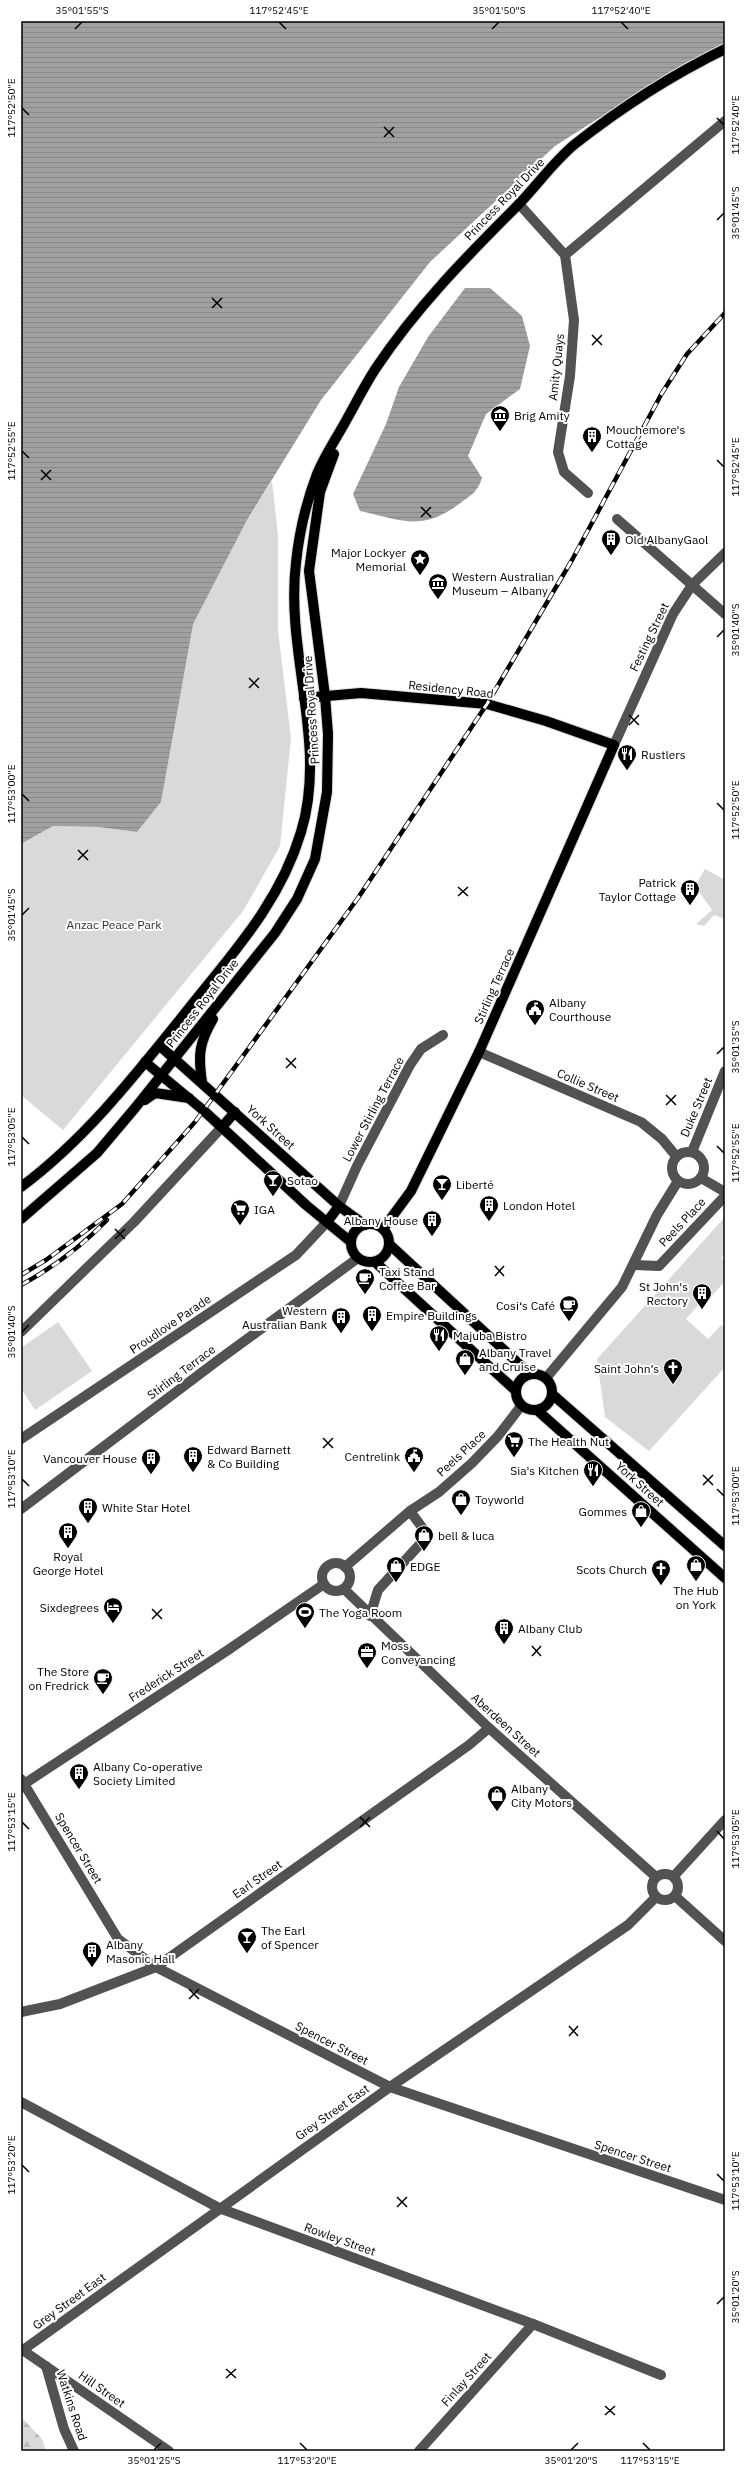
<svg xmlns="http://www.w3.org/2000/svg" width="746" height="2472" font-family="'IBM Plex Sans',sans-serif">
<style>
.green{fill:#d9d9d9}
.forest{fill:url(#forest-firs)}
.water{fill:url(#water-rules)}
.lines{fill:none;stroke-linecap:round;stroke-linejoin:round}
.major-casing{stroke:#dbdbdb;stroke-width:12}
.minor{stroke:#525252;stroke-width:10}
.major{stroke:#000;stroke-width:10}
.rail-casing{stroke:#000;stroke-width:4.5}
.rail{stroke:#fff;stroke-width:3;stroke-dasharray:9;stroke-linecap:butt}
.ticks{fill:none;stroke:#000;stroke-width:1.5}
.labels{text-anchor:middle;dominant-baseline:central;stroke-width:4;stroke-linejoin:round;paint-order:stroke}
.street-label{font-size:12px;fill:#000;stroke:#fff}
.poi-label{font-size:12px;fill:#000;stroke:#fff;text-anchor:start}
.park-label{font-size:12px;fill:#303030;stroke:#fff}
.neatline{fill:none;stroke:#000;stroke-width:1.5}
.ticks-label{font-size:10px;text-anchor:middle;fill:#000}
</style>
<defs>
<pattern id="forest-firs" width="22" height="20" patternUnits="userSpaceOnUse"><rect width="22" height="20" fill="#d9d9d9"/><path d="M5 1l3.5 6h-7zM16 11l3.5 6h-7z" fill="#b8b8b8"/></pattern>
<pattern id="water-rules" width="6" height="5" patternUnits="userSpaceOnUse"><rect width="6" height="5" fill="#a0a0a0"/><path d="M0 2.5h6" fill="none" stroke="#888"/></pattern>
</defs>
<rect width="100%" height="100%" fill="#fff"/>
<g class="green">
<path d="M272,481L278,536V631L291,738L280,846L243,911L63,1130L21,1095V844L53,826L98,827L137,832L161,802L192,624L247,520Z"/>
<path d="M705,869L725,880V919L714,915L704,926L696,924L712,910L695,886Z"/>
<path d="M725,1217V1254L721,1258L725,1262V1281L702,1307L699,1304L686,1319L708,1339L721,1325L725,1328V1367L649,1451L605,1417L597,1359Z"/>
<path d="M58,1322L92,1371L35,1410L21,1388V1348Z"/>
</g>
<path class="forest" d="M21,2417L42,2439L46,2451H21Z"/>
<g class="water">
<path d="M21,21H725V43L684,64L555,146L430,262L321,400L247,520L193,624L161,802L137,832L98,827L53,826L21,844Z"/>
<path d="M465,288H490L522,316L530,346L520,389L486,414L468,456L482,478C477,493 471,495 459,504C421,532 402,520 360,511L353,494L386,424L399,387L428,337Z"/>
</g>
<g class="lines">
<g class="major-casing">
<g id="major">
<path d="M304,698L361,693L487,704L546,721L614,745L479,1052L411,1191L383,1229"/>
<path d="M160,1046L339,1206L365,1225"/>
<path d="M145,1062L203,1110L306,1205L351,1242"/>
<path d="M202,1082C198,1055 199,1043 213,1019"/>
<path d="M145,1100L155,1093L189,1098"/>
<path d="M222,1127L235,1112"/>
<path d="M21,1187C84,1140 133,1078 182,1017C228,958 279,906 301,832C328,744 285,653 296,563C299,533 306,503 317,474C325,454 338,436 348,417C357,401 366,383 376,368C416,308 466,257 516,207C536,187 553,162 575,144C622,107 672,75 725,49"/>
<path d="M21,1219L97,1153L135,1108L275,933L297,899L315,859L327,792L328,734L325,696L309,571L320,492L334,454"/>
<path d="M327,1222L339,1206"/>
<circle cx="370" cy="1243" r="19"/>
<path d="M390,1245L530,1374"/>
<path d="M375,1262L515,1390"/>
<circle cx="534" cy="1392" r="18"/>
<path d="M552,1394L725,1546"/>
<path d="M537,1410L725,1578"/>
</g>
</g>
<g class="minor">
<path d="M519,204L565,255L574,320L570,376L558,452L564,472L588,493"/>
<path d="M565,255L725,121"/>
<path d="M617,519L725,614"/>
<path d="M614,745L673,614L692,585L725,553"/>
<path d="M479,1052L641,1122L662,1139L676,1156"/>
<circle cx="688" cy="1168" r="16"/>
<path d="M692,1152L725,1071"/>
<path d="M701,1178L725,1192"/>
<path d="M339,1206L357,1166L410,1065L421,1049L443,1035"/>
<path d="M635,1265L659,1266L725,1196"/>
<path d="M21,1332L134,1222L222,1127"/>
<path d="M546,1378L622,1287L657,1215L678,1181"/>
<path d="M21,1439L296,1255L327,1222"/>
<path d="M21,1509L217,1361L358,1258"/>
<circle cx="336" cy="1577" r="14"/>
<path d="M345,1567L410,1511L439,1492L472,1463L498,1436L521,1406"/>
<path d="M344,1589L489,1728L656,1877"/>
<path d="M370,1616L378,1590L422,1542L424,1530L410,1511"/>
<path d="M21,1779L118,1939L156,1967L390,2087L725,2200"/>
<path d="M21,1786L228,1650L324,1584"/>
<circle cx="665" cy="1887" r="13"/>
<path d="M674,1876L725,1820"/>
<path d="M675,1896L725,1941"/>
<path d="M21,2012L60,2004L156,1967L469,1745L489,1728"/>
<path d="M21,2102L219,2208L533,2324L661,2375"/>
<path d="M21,2349L169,2451"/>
<path d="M23,2350L390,2087L628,1925L656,1897"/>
<path d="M46,2366L64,2429L74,2451"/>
<path d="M419,2451L533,2324"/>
</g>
<use href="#major" class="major"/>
<g class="rail-casing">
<g id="rail">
<path d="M21,1275L46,1260L122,1204L195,1122L358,898L487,704L572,560L662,393L687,354L725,313"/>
<path d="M21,1285C54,1267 81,1247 107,1220"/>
</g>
</g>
<use href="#rail" class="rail"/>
</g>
<path class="ticks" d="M279,22L286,29M621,22L628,29M75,29L82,22M492,29L499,22M22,108L29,115M717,118L724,125M384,127L394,137M384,137L394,127M717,220L724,213M212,298L222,308M212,308L222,298M592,335L602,345M592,345L602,335M22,451L29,458M717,460L724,467M41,470L51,480M41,480L51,470M421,507L431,517M421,517L431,507M717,637L724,630M249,678L259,688M249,688L259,678M629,715L639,725M629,725L639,715M22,794L29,801M717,803L724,810M78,850L88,860M78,860L88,850M458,887L468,896M458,896L468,887M22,915L29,908M717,1054L724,1047M286,1058L296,1068M286,1068L296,1058M666,1095L676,1105M666,1105L676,1095M22,1137L29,1144M717,1146L724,1153M115,1229L125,1239M115,1239L125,1229M495,1266L504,1276M495,1276L504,1266M22,1332L29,1325M323,1438L333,1448M323,1448L333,1438M703,1475L713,1485M22,1479L29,1486M703,1485L713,1475M717,1489L724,1496M152,1609L162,1619M152,1619L162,1609M532,1646L541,1656M532,1656L541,1646M360,1817L370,1827M22,1822L29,1829M360,1827L370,1817M717,1831L724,1839M189,1989L199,1999M189,1999L199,1989M569,2026L578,2036M569,2036L578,2026M22,2165L29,2172M717,2174L724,2181M397,2197L407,2207M397,2207L407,2197M717,2304L724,2297M226,2369L236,2378M226,2378L236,2369M605,2406L615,2415M605,2415L615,2406M300,2443L307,2450M643,2443L650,2450M154,2450L161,2443M571,2450L578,2443"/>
<defs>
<g id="museum-pin" transform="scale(1)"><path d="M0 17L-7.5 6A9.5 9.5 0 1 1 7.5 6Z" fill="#000" stroke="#fff"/><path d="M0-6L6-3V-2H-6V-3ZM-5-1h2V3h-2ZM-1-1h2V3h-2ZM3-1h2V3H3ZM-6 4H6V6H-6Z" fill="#fff"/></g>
<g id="building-pin" transform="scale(1)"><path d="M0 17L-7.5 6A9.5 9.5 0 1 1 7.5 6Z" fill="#000" stroke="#fff"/><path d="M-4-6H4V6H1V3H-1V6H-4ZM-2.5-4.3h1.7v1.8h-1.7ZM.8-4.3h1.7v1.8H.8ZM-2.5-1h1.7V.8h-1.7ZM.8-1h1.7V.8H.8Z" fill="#fff"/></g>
<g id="sight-pin" transform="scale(1)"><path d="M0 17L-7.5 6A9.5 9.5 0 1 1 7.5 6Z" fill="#000" stroke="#fff"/><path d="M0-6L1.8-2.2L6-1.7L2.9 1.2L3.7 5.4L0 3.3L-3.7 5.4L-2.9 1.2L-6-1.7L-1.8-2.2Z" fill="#fff"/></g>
<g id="restaurant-pin" transform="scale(1)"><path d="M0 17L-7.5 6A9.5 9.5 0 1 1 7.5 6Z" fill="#000" stroke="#fff"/><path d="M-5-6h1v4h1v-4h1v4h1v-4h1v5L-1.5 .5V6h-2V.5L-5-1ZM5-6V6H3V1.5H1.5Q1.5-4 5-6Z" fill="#fff"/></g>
<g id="civic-pin" transform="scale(1)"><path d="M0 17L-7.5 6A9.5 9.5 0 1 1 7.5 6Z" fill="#000" stroke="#fff"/><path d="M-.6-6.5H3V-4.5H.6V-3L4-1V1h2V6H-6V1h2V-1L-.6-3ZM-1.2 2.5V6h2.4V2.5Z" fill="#fff"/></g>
<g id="bar-pin" transform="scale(1)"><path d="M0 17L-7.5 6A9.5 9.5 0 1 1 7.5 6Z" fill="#000" stroke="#fff"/><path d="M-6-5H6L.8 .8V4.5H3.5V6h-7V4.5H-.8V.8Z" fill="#fff"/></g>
<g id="supermarket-pin" transform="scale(1)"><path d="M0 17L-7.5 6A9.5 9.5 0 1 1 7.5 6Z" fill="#000" stroke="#fff"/><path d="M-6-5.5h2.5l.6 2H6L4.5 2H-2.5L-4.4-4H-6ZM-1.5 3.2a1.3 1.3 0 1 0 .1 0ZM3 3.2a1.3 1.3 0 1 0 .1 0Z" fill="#fff"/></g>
<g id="cafe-pin" transform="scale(1)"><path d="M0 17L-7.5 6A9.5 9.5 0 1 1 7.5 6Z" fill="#000" stroke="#fff"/><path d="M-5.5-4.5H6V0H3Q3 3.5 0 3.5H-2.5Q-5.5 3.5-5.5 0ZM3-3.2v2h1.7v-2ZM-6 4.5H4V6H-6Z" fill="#fff"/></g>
<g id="shop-pin" transform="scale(1)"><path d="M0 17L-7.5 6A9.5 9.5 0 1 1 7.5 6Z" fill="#000" stroke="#fff"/><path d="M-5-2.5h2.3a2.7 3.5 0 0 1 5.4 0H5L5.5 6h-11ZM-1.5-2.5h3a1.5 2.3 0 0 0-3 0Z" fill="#fff"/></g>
<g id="church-pin" transform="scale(1)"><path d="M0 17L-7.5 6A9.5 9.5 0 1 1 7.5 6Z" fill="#000" stroke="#fff"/><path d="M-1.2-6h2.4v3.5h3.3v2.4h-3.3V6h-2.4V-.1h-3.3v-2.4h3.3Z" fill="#fff"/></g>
<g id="hotel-pin" transform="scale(1)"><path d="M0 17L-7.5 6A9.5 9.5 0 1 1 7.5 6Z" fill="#000" stroke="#fff"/><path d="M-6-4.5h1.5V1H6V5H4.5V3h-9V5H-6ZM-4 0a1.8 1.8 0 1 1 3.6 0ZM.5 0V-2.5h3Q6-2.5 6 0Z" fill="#fff"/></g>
<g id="stadium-pin" transform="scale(1)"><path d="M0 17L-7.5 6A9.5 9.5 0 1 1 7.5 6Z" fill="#000" stroke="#fff"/><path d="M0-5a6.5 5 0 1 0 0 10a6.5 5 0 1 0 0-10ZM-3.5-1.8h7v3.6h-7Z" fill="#fff"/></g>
<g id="office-pin" transform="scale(1)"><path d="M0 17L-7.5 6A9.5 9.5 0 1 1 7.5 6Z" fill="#000" stroke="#fff"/><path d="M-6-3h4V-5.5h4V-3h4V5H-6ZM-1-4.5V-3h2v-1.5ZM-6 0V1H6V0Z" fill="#fff"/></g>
</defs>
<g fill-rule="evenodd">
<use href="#museum-pin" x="500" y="415"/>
<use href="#building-pin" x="592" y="436"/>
<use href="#building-pin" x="611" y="539"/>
<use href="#sight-pin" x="420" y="559"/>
<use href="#museum-pin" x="438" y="583"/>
<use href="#restaurant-pin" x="627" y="754"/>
<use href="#building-pin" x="690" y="889"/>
<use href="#civic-pin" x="535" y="1009"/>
<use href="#bar-pin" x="273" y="1180"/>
<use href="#bar-pin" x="442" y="1184"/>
<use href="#building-pin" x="489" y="1205"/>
<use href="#supermarket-pin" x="240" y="1209"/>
<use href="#building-pin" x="432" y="1220"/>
<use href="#cafe-pin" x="365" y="1278"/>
<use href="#building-pin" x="702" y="1293"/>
<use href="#cafe-pin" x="569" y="1305"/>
<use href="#building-pin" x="372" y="1315"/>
<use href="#building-pin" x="341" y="1317"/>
<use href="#restaurant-pin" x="439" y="1335"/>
<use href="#shop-pin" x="465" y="1359"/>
<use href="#church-pin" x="673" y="1368"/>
<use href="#supermarket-pin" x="514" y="1441"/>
<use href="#building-pin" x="193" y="1456"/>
<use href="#civic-pin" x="414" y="1456"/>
<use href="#building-pin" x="151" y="1458"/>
<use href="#restaurant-pin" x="593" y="1470"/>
<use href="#shop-pin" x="461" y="1499"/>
<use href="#building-pin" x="88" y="1507"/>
<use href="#shop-pin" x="641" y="1511"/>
<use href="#building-pin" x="68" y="1532"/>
<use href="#shop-pin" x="424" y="1535"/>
<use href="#shop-pin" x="696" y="1565"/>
<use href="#shop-pin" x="396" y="1566"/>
<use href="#church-pin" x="661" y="1569"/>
<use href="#hotel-pin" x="113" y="1607"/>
<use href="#stadium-pin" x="305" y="1612"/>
<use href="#building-pin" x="504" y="1628"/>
<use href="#office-pin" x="367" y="1652"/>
<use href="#cafe-pin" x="103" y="1678"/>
<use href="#building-pin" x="79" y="1773"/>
<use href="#shop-pin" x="497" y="1795"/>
<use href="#bar-pin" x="247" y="1937"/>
<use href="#building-pin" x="92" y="1951"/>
</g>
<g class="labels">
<g class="street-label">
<text transform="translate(504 199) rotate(-46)">Princess Royal Drive</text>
<text transform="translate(556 367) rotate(-84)">Amity Quays</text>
<text transform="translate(649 637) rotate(-64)">Festing Street</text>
<text transform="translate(451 689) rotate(6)">Residency Road</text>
<text transform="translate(311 710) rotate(-94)">Princess Royal Drive</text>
<text transform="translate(494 986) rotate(-66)">Stirling Terrace</text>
<text transform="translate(202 1003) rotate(-52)">Princess Royal Drive</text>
<text transform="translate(588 1085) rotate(23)">Collie Street</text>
<text transform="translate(696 1107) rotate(-67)">Duke Street</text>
<text transform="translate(373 1109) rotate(-62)">Lower Stirling Terrace</text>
<text transform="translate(271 1127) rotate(42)">York Street</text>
<text transform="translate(682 1222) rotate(-47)">Peels Place</text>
<text transform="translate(170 1324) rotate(-34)">Proudlove Parade</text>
<text transform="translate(181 1372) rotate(-37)">Stirling Terrace</text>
<text transform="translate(461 1453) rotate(-43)">Peels Place</text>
<text transform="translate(640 1484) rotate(42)">York Street</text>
<text transform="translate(166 1675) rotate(-33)">Frederick Street</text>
<text transform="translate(506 1725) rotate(42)">Aberdeen Street</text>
<text transform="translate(79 1848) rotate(59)">Spencer Street</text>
<text transform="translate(257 1879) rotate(-35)">Earl Street</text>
<text transform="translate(332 2043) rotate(27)">Spencer Street</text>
<text transform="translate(332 2112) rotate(-35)">Grey Street East</text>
<text transform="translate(633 2156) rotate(18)">Spencer Street</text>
<text transform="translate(340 2239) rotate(20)">Rowley Street</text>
<text transform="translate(69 2301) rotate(-36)">Grey Street East</text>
<text transform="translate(466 2379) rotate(-48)">Finlay Street</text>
<text transform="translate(102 2389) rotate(35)">Hill Street</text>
<text transform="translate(72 2405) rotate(72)">Watkins Road</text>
</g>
<g class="poi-label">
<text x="514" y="415">Brig Amity</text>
<text x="606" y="429">Mouchemore's<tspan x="606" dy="14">Cottage</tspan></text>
<text x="625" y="539">Old AlbanyGaol</text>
<text x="406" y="552" text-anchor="end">Major Lockyer<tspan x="406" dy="14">Memorial</tspan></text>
<text x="452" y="576">Western Australian<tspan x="452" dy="14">Museum – Albany</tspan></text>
<text x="641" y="754">Rustlers</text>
<text x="676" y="882" text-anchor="end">Patrick<tspan x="676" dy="14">Taylor Cottage</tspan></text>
<text x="549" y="1002">Albany<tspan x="549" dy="14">Courthouse</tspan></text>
<text x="287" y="1180">Sotao</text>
<text x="456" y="1184">Liberté</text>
<text x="503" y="1205">London Hotel</text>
<text x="254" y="1209">IGA</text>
<text x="418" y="1220" text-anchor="end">Albany House</text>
<text x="379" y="1271">Taxi Stand<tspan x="379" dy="14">Coffee Bar</tspan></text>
<text x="688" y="1286" text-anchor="end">St John's<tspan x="688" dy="14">Rectory</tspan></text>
<text x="555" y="1305" text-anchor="end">Cosi‘s Café</text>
<text x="327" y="1310" text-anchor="end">Western<tspan x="327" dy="14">Australian Bank</tspan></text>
<text x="386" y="1315">Empire Buildings</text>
<text x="453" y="1335">Majuba Bistro</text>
<text x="479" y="1352">Albany Travel<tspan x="479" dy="14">and Cruise</tspan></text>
<text x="659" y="1368" text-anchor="end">Saint John’s</text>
<text x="528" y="1441">The Health Nut</text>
<text x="207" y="1449">Edward Barnett<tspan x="207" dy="14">&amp; Co Building</tspan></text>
<text x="400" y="1456" text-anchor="end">Centrelink</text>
<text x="137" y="1458" text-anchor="end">Vancouver House</text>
<text x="579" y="1470" text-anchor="end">Sia's Kitchen</text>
<text x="475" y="1499">Toyworld</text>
<text x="102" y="1507">White Star Hotel</text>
<text x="627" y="1511" text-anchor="end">Gommes</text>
<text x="438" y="1535">bell &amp; luca</text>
<text x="68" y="1556" text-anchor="middle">Royal<tspan x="68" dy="14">George Hotel</tspan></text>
<text x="410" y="1566">EDGE</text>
<text x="647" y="1569" text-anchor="end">Scots Church</text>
<text x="696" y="1590" text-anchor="middle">The Hub<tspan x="696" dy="14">on York</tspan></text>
<text x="99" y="1607" text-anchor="end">Sixdegrees</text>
<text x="319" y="1612">The Yoga Room</text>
<text x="518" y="1628">Albany Club</text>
<text x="381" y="1645">Moss<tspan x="381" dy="14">Conveyancing</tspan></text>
<text x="89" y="1671" text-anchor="end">The Store<tspan x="89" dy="14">on Fredrick</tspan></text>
<text x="93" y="1766">Albany Co-operative<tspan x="93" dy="14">Society Limited</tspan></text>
<text x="511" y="1788">Albany<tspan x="511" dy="14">City Motors</tspan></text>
<text x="261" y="1930">The Earl<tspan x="261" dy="14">of Spencer</tspan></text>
<text x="106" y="1944">Albany<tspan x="106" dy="14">Masonic Hall</tspan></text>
</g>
<g class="park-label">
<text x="114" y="924">Anzac Peace Park</text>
</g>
</g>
<rect width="746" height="2472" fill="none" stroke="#ffffff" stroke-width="44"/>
<rect x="22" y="22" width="702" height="2428" class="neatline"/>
<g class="ticks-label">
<text x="82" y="14">35°01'55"S</text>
<text x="279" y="14">117°52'45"E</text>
<text x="499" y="14">35°01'50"S</text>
<text x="621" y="14">117°52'40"E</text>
<text transform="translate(11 108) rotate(-90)" y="4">117°52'50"E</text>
<text transform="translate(735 125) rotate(-90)" y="4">117°52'40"E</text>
<text transform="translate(735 213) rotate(-90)" y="4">35°01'45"S</text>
<text transform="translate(11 451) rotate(-90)" y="4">117°52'55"E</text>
<text transform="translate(735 467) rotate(-90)" y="4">117°52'45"E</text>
<text transform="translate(735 630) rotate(-90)" y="4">35°01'40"S</text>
<text transform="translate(11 794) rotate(-90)" y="4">117°53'00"E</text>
<text transform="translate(735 810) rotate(-90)" y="4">117°52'50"E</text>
<text transform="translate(11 915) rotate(-90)" y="4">35°01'45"S</text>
<text transform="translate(735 1047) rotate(-90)" y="4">35°01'35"S</text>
<text transform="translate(11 1137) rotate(-90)" y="4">117°53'05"E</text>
<text transform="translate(735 1153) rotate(-90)" y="4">117°52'55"E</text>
<text transform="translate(11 1332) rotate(-90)" y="4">35°01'40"S</text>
<text transform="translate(11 1479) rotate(-90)" y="4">117°53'10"E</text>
<text transform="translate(735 1496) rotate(-90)" y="4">117°53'00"E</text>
<text transform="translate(11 1822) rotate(-90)" y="4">117°53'15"E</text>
<text transform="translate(735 1839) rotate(-90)" y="4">117°53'05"E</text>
<text transform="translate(11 2165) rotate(-90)" y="4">117°53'20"E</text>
<text transform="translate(735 2181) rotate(-90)" y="4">117°53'10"E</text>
<text transform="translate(735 2297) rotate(-90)" y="4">35°01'20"S</text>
<text x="154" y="2464">35°01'25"S</text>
<text x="307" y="2464">117°53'20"E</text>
<text x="571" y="2464">35°01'20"S</text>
<text x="650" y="2464">117°53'15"E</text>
</g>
</svg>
